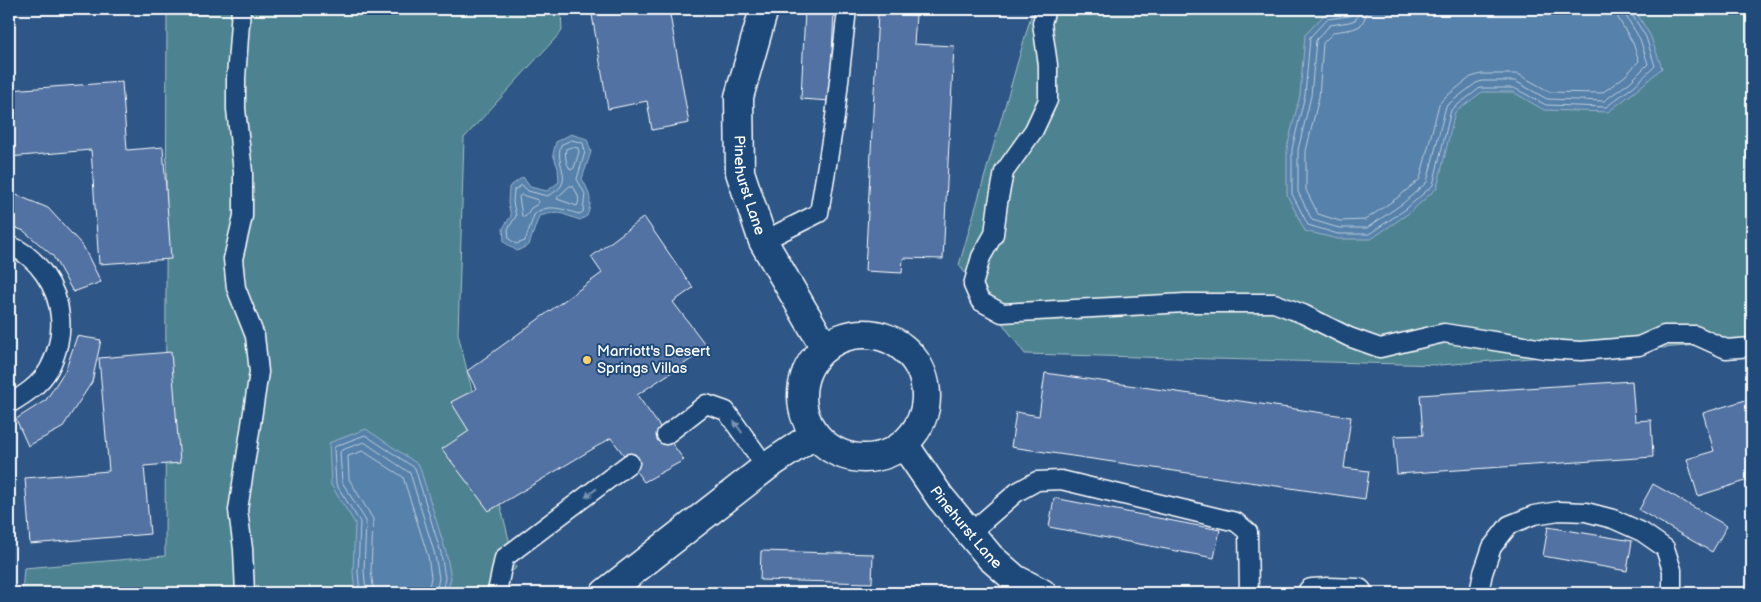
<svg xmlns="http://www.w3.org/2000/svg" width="1761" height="602" font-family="'Balsamiq Sans',sans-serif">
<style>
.built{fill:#2e5686}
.green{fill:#4e8390;stroke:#a6c1c8}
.water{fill:#5681aa;stroke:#9ab3cc}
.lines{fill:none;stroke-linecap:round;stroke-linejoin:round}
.shore{stroke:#bbcddd;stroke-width:1}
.building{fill:#5172a2;stroke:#fff}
.lane-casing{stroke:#fff;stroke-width:21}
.street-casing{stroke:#fff;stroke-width:31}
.lane{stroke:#1f4a7a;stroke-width:18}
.street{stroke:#1f4a7a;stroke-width:28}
.oneway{fill:#7992af}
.poi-dot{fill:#ffd166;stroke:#1f4a7a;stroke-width:2}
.labels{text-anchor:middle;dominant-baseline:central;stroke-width:4;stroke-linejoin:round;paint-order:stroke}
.street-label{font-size:15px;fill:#fff;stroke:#1f4a7a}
.poi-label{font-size:15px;fill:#fff;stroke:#1f4a7a;text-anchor:start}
</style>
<rect width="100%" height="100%" fill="#1f4a7a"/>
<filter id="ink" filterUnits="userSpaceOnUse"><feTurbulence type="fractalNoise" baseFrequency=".02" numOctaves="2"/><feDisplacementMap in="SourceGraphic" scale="10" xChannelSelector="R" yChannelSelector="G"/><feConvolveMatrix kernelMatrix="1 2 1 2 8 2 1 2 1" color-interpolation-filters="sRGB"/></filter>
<g filter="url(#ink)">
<g class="built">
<path d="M9,9H167L165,556L24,568L22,593H9Z"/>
<path d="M561,9H1033L959,265L1025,354L1440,365L1752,341V593H487L516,568L458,334L464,138L562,31Z"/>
</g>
<g class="green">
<path d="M167,9H561L562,31L464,138L458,334L516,568L487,593H22L24,568L165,556Z"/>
<path d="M1033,9H1752V341L1440,365L1025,354L959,265Z"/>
</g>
<g class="water">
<path d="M1366,9H1634L1650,35L1662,68L1637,90L1608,112L1544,110L1513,92H1482L1455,112L1437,188L1409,213L1371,239H1338L1305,231L1287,195V148L1300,95L1305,35L1325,14Z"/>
<path d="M571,134L587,139L591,152L582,179C590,192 593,202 587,216L580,220L557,212L539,216L529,245L517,251L504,242L503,228L511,216L508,203L509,187L523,177L530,187L547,191L559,182L558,168L553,154L556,142Z"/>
<path d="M366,429L419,465L446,552L451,578L447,593H355L353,572L355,523L331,485L329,443Z"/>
</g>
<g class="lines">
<g class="shore">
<path d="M1353,9V13L1349,16L1327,19L1310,37L1305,95L1292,149V194L1308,225L1338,234H1369L1406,209L1433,185L1451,110L1480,88H1514L1546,105L1606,107L1634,86L1655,66L1646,37L1631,13V9"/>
<path d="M1360,9L1359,15L1355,20L1349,22L1330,25L1316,40L1311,96L1298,150V192L1312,220L1339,228H1367L1402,204L1427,182L1446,106L1476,83L1482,81H1515L1547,99L1604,101L1630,82L1648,64L1640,39L1626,16L1624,9"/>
<path d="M1367,9L1365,18L1360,26L1353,29L1334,32L1323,43L1319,97L1306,151V190L1318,214L1340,221L1365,220L1397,198L1420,179L1439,104L1444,98L1471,77L1481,74H1518L1550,92L1602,93L1625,76L1639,61L1633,43L1618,18L1617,9"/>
<path d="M572,140L583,143L585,152L577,179L585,194L583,212L579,214C565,210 546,202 534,215L525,241L516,244L509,239L508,229L516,216L513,202L514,190L522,185L528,191L547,196C579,182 553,166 561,145Z"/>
<path d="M573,147L578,148L579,152L574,168L571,170C567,166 564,155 566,149Z"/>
<path d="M570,186H573C577,193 581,199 577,206L557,199L558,197Z"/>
<path d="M522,195L538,200L539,202L538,204L531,208L525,217L522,216L519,197Z"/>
<path d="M360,593L358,572L360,522L336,484L334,448L336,446L365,435L415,468L441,553L445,578L442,593"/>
<path d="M366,593L364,571L366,521L342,482L340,452L342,450L364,442L410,473L435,555L439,578L436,593"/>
<path d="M374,593L371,571L373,519L349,479L348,456L363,451L403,477L428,556L431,577L428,593"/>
</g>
</g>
<g class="building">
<path d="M591,9H669L689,123L652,130L647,101L608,109Z"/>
<path d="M805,9H834L830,101L801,99Z"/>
<path d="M878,13L916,15L914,44L954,46L943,259L903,258L902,273L865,271Z"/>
<path d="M122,82L127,150L163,147L171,259L99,264L91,150L9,157V90Z"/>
<path d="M9,192L48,208L83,246L101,282L73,292L53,256L24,231L9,225Z"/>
<path d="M644,217L693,288L673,302L708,348L637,395L684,460L644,482L611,438L489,511L442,449L469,431L451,402L476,389L467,371L602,273L591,257Z"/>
<path d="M77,336L101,340L92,382L62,428L28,446L16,419L46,400L66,369Z"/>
<path d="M171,352L180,463L144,466L150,534L30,544L25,478L109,471L99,358Z"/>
<path d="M1045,373L1351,417L1344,468L1369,471L1365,499L1011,447L1016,412L1039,416Z"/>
<path d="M1632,381L1635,421L1651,420L1653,457L1397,474L1394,436L1423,435L1420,395Z"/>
<path d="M1752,398V479L1698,496L1687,459L1714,451L1703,413Z"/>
<path d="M1653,484L1727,526L1712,552L1639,510Z"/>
<path d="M1054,498L1220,530L1214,558L1049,527Z"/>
<path d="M1548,527L1632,541L1627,571L1543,556Z"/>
<path d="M761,551L873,554L872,583L760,580Z"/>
</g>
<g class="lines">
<g class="lane-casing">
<g id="lane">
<path d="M241,9L236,78V109L243,172V216L233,259L236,288L255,336L259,372L238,510L243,549L245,593"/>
<path d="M1046,9L1042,23L1048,65V100L1034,130L1004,172L998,203L994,234L981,257L973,285L980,301L1002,313L1185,303H1274L1303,314L1349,337L1380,348L1444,333L1544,349L1581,351L1639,346L1664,335H1695L1726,349L1752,347"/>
<path d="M763,241L819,213L835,117L847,9"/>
<path d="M9,245C37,256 58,287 60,317C62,334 57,354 49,369C40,385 24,395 9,404"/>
<path d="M666,435L706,404L726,411L766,467"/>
<path d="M970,533L1017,492L1037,481L1061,480L1236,522L1248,532L1249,593"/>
<path d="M501,593L498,587L504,558L630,463"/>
<path d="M1479,593L1483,573L1492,547L1509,525L1534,515L1559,511L1586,512L1613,519L1642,532L1665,548L1672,570V593"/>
</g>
</g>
<g class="street-casing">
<g id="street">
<path id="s1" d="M764,9L739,97L740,172L763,241L825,348"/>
<circle cx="864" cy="396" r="62"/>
<path id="s2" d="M904,444L940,497L990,557L1015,579L1042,593"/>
<path d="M605,593L766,467L815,434"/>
<path d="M1312,593L1328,592L1358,593"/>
</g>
</g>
<use href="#lane" class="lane"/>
<use href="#street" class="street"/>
</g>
<defs><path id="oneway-solid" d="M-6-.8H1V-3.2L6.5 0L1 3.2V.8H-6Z" transform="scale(1.25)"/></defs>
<g class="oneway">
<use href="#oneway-solid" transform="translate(738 427) rotate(-125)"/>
<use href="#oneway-solid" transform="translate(591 493) rotate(142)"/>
</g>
</g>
<circle class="poi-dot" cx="587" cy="360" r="5"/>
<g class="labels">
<g class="street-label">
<text stroke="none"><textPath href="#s1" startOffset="181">Pinehurst Lane</textPath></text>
<text stroke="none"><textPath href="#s2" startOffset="104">Pinehurst Lane</textPath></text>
</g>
<g class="poi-label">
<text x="597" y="351">Marriott's Desert<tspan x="597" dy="17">Springs Villas</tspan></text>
</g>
</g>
<rect width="1761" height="602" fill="none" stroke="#1f4a7a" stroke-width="30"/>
<rect x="15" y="15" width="1731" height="572" fill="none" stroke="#fff" stroke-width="2" filter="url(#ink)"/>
</svg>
